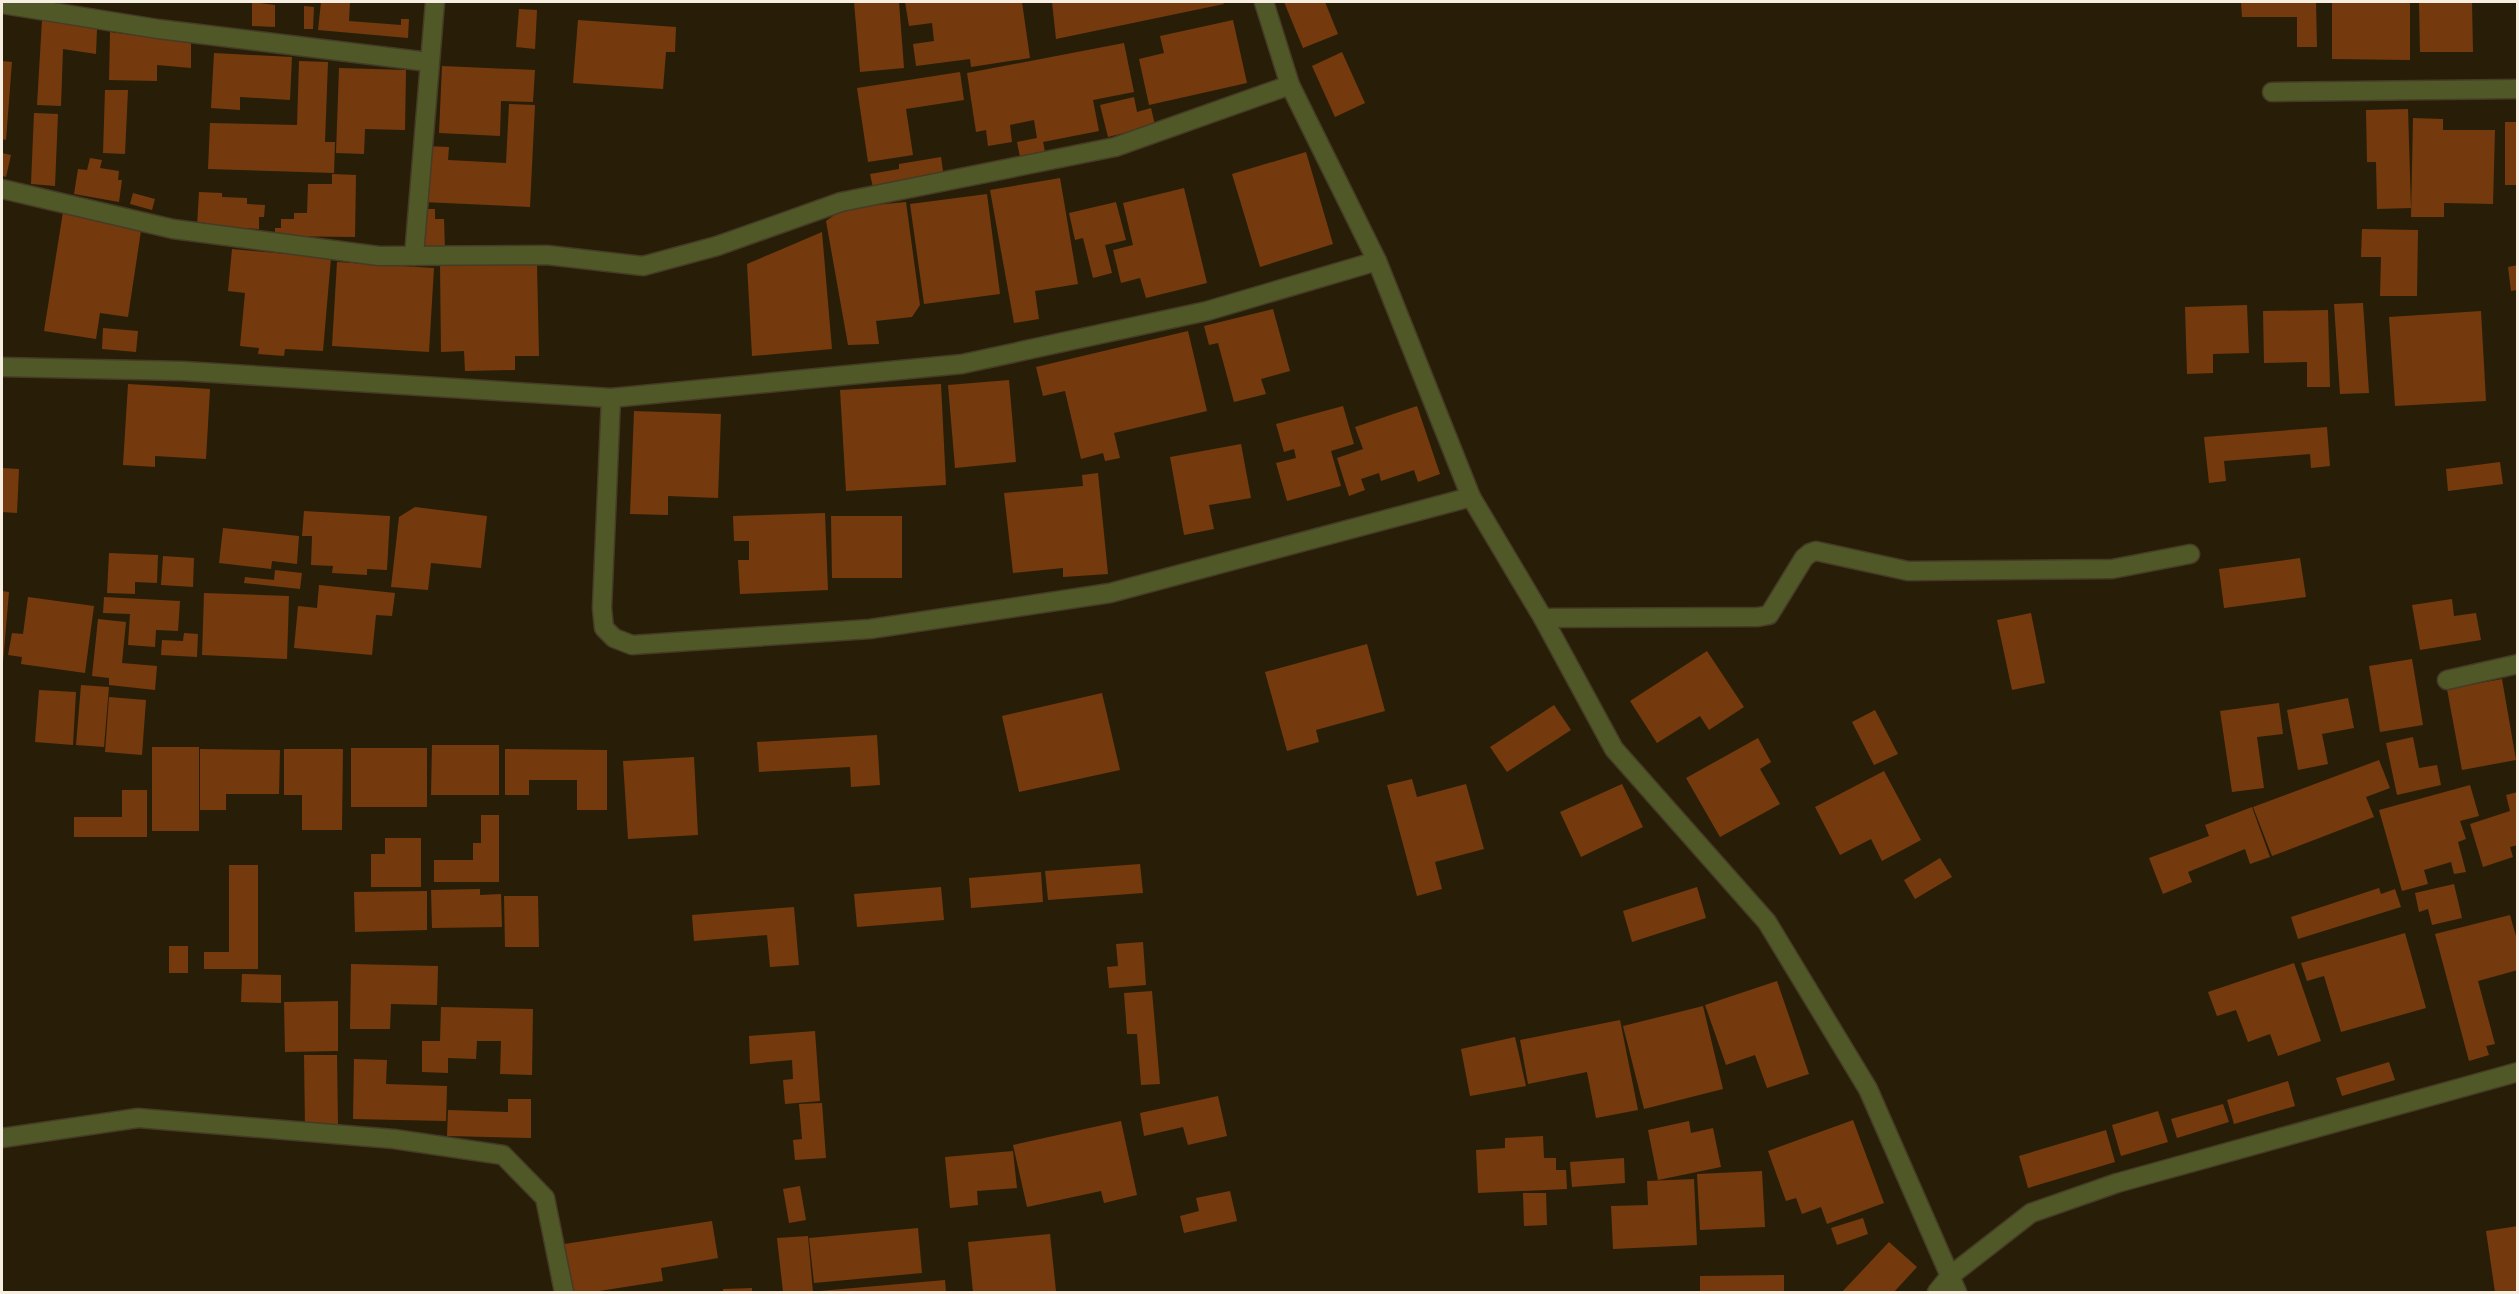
<svg xmlns="http://www.w3.org/2000/svg" width="2519" height="1294" font-family="Lato,sans-serif">
<style>
.building{fill:#75390e}
.lines{fill:none;stroke-linecap:round;stroke-linejoin:round}
.street-casing{stroke:#453b26;stroke-width:21}
.street{stroke:#505827;stroke-width:18}
</style>
<rect width="100%" height="100%" fill="#281e07"/>
<g class="building">
<path d="M252,2L275,5V27L252,26Z"/>
<path d="M321,2H350L349,21L401,25V19H409L408,38L318,30Z"/>
<path d="M854,2H899L904,68L860,72Z"/>
<path d="M905,2H1022L1030,58L971,67L970,59L916,66L913,44L934,41L932,23L909,26Z"/>
<path d="M1052,2H1223L1224,4L1056,39Z"/>
<path d="M1284,2H1325L1338,34L1303,48Z"/>
<path d="M2241,2H2316L2317,47H2297V17H2242Z"/>
<path d="M2332,2H2410V60L2332,59Z"/>
<path d="M2419,2H2472L2473,52H2420Z"/>
<path d="M304,6L314,7L313,29H304Z"/>
<path d="M519,9L537,10L535,49L516,47Z"/>
<path d="M42,20L97,29L96,54L63,49L61,106L37,105Z"/>
<path d="M578,20L676,27L675,52H666L663,89L573,83Z"/>
<path d="M1233,20L1247,83L1149,105L1139,59L1164,53L1160,36Z"/>
<path d="M110,32L191,43V68L157,65V81L109,80Z"/>
<path d="M1124,43L1134,92L1093,100L1099,131L1043,142L1046,157L1021,162L1017,142L1037,138L1034,120L1010,125L1012,142L988,146L986,130L976,132L967,73Z"/>
<path d="M1342,52L1365,103L1335,117L1312,66Z"/>
<path d="M214,53L292,57L290,100L240,97V110L211,108Z"/>
<path d="M2,61L12,62L6,140L2,139Z"/>
<path d="M299,61L328,62L325,142H335L334,173L208,169L210,123L297,125Z"/>
<path d="M442,66L535,70L533,102L501,101L500,136L439,133Z"/>
<path d="M339,68L406,70L405,130L365,129L364,154L336,153Z"/>
<path d="M960,72L964,100L906,109L913,155L868,162L857,88Z"/>
<path d="M105,90H128L125,154L103,153Z"/>
<path d="M1134,97L1137,112L1151,108L1155,125L1108,137L1100,105Z"/>
<path d="M509,104L535,105L530,207L423,202L425,146L449,147L448,160L506,163Z"/>
<path d="M2408,109L2411,208L2377,209L2376,162H2367L2366,110Z"/>
<path d="M34,113L58,114L55,186L31,184Z"/>
<path d="M2413,118L2443,119V130H2495L2493,204L2444,203V217H2411Z"/>
<rect x="2505" y="122" width="13" height="63"/>
<path d="M1306,152L1333,244L1260,267L1232,174Z"/>
<path d="M2,153L11,155L6,177L2,176Z"/>
<path d="M941,157L944,178L874,192L870,174L899,169V164Z"/>
<path d="M90,158L102,160L100,168L119,171L118,180H122L119,202L74,194L78,169L87,170Z"/>
<path d="M332,174L356,175L355,237L275,236V228H281V219H294V213H307L308,184H332Z"/>
<path d="M1060,178L1078,284L1035,291L1039,319L1014,323L990,190Z"/>
<path d="M1184,188L1207,283L1146,298L1140,278L1121,283L1113,250L1133,245L1123,203Z"/>
<path d="M199,192L222,193V197L247,198V204L265,205L264,217H259V229L197,226Z"/>
<path d="M133,193L155,199L152,210L130,204Z"/>
<path d="M987,194L1000,294L924,304L910,204Z"/>
<path d="M906,202L920,305L912,317L876,321L879,344L848,345L826,221L844,208Z"/>
<path d="M1116,202L1126,240L1105,245L1112,273L1093,278L1083,238L1075,240L1069,213Z"/>
<path d="M420,209H435V219H444L445,250H420Z"/>
<path d="M63,212L142,224L128,317L100,313L96,339L44,331Z"/>
<path d="M2362,229L2418,230L2417,296H2380L2381,257H2361Z"/>
<path d="M822,232L832,349L752,356L747,264Z"/>
<path d="M232,249L331,258L323,351L285,349L284,356L258,354L259,348L240,346L245,293L228,291Z"/>
<path d="M337,262L434,268L429,352L332,346Z"/>
<path d="M537,264L539,356H515V370L465,371L464,351L441,352L440,265Z"/>
<path d="M2518,265V290L2511,291L2508,267Z"/>
<path d="M2363,303L2369,393L2340,394L2334,304Z"/>
<path d="M2247,305L2249,353L2213,354V373L2187,374L2185,307Z"/>
<path d="M1273,309L1290,371L1261,379L1266,394L1234,402L1218,343L1209,345L1204,326Z"/>
<path d="M2328,310L2330,387H2307V362L2264,363L2263,311Z"/>
<path d="M2481,311L2486,401L2395,406L2389,317Z"/>
<path d="M103,328L138,331L136,352L102,349Z"/>
<path d="M1188,331L1207,411L1114,433L1120,458L1105,461L1103,453L1081,459L1065,391L1043,396L1036,367Z"/>
<path d="M1009,380L1016,462L955,468L948,385Z"/>
<path d="M128,384L210,389L206,459L155,456V467L123,465Z"/>
<path d="M941,384L946,485L846,491L840,390Z"/>
<path d="M1343,406L1354,444L1331,451L1341,486L1287,501L1276,463L1296,458L1294,449L1284,452L1276,424Z"/>
<path d="M1417,406L1440,474L1418,482L1414,470L1381,481L1379,473L1361,479L1365,490L1349,496L1337,458L1363,449L1355,427Z"/>
<path d="M634,411L721,414L718,498L668,496V515L630,514Z"/>
<path d="M2327,427L2330,466L2311,468L2310,454L2224,461L2226,481L2209,483L2204,437Z"/>
<path d="M1241,444L1251,498L1209,505L1214,529L1184,535L1170,457Z"/>
<path d="M2500,462L2503,484L2448,491L2446,469Z"/>
<path d="M2,468L19,469L17,513L2,512Z"/>
<path d="M1098,473L1108,574L1063,577V568L1013,573L1004,493L1083,486L1082,475Z"/>
<path d="M415,507L487,516L481,568L431,563L428,590L391,587L399,517Z"/>
<path d="M304,511L390,516L387,570L367,569V575L332,573L333,566L311,565L312,536H302Z"/>
<path d="M825,513L828,590L740,594L738,560H749V541H734L733,516Z"/>
<path d="M831,516H902V578H832Z"/>
<path d="M223,528L299,536L297,564L272,561L271,569L219,563Z"/>
<path d="M109,553L158,555L157,583L135,582V594L107,593Z"/>
<path d="M163,556L194,558L193,587L161,585Z"/>
<path d="M2300,558L2306,597L2224,608L2219,569Z"/>
<path d="M275,570L302,573L300,589L244,583L245,577L274,580Z"/>
<path d="M319,585L395,593L392,616L376,615L372,655L294,648L298,606L317,608Z"/>
<path d="M2,591L9,592L3,662H2Z"/>
<path d="M204,593L289,596L287,659L202,655Z"/>
<path d="M28,597L94,606L85,673L21,664L22,657L8,655L12,633L23,634Z"/>
<path d="M104,597L180,601L178,631L156,630L155,647L128,645L130,614L103,613Z"/>
<path d="M2452,599L2454,616L2476,613L2481,640L2420,650L2412,605Z"/>
<path d="M2031,613L2045,683L2012,690L1997,620Z"/>
<path d="M98,619L126,622L122,663L157,666L155,690L109,685V678L92,676Z"/>
<path d="M184,633L198,634L197,657L161,655L162,640L183,641Z"/>
<path d="M1367,644L1385,711L1316,730L1319,742L1287,751L1265,672Z"/>
<path d="M1707,651L1744,707L1709,730L1700,716L1657,743L1630,701Z"/>
<path d="M2412,659L2423,725L2380,732L2369,666Z"/>
<path d="M2502,679L2516,760L2462,770L2447,689Z"/>
<path d="M81,685L109,687L104,747L76,745Z"/>
<path d="M39,690L76,692L73,745L35,742Z"/>
<path d="M1102,693L1120,770L1019,792L1002,716Z"/>
<path d="M109,697L146,700L142,755L105,752Z"/>
<path d="M2348,698L2354,728L2322,734L2328,764L2298,770L2287,710Z"/>
<path d="M2279,703L2283,734L2257,737L2264,788L2232,792L2220,711Z"/>
<path d="M1554,705L1571,730L1507,772L1490,747Z"/>
<path d="M1875,710L1898,754L1874,765L1852,722Z"/>
<path d="M877,735L880,785L851,787L850,767L759,772L757,742Z"/>
<path d="M2413,737L2419,768L2437,765L2441,785L2397,795L2386,743Z"/>
<path d="M1758,738L1771,762L1760,769L1780,804L1720,837L1686,778Z"/>
<path d="M432,745H499V795H431Z"/>
<rect x="152" y="747" width="47" height="84"/>
<rect x="351" y="748" width="76" height="59"/>
<path d="M200,749L280,750L279,794H226V810H200Z"/>
<path d="M284,749H343L342,830H302V795H284Z"/>
<path d="M505,749L607,750V810H577V780H529V795H505Z"/>
<path d="M694,757L698,835L628,839L623,761Z"/>
<path d="M2379,760L2390,788L2366,797L2374,817L2272,856L2253,807Z"/>
<path d="M1884,771L1921,840L1882,861L1871,839L1840,855L1815,807Z"/>
<path d="M1412,779L1417,797L1466,784L1484,849L1435,862L1442,889L1417,896L1387,785Z"/>
<path d="M1622,784L1643,827L1581,857L1560,812Z"/>
<path d="M2470,785L2479,816L2460,821L2466,839L2458,842L2466,872L2454,874L2451,862L2424,870L2428,884L2402,891L2379,810Z"/>
<path d="M122,790H147V837H74V817H122Z"/>
<path d="M2518,792V845L2510,847L2513,857L2483,867L2470,824L2510,811L2506,795Z"/>
<path d="M2252,807L2270,857L2250,864L2245,849L2188,872L2192,882L2163,894L2149,858L2209,836L2205,825Z"/>
<path d="M481,815H499V882H434V860H473V843H481Z"/>
<path d="M385,838H421V887H371V854H385Z"/>
<path d="M1940,858L1952,877L1915,899L1904,880Z"/>
<path d="M1140,864L1143,893L1048,900L1045,871Z"/>
<path d="M229,865H258V969H204V952H229Z"/>
<path d="M1041,872L1043,902L971,908L969,878Z"/>
<path d="M2454,884L2462,918L2432,925L2428,909L2419,912L2415,893Z"/>
<path d="M941,887L944,920L857,927L854,894Z"/>
<path d="M1697,887L1706,918L1632,942L1623,911Z"/>
<path d="M2379,888L2381,894L2395,889L2401,907L2298,939L2291,917Z"/>
<path d="M480,889V895L501,894L502,927L432,928L431,890Z"/>
<path d="M427,891V930L355,932L354,892Z"/>
<path d="M504,896H538L539,947H505Z"/>
<path d="M794,907L799,965L770,967L767,935L694,941L692,915Z"/>
<path d="M2510,915L2518,943V970L2478,981L2495,1044L2486,1046L2489,1055L2469,1061L2435,934Z"/>
<path d="M2405,933L2426,1008L2341,1032L2324,976L2307,981L2301,963Z"/>
<path d="M1143,942L1146,985L1109,988L1107,967L1118,966L1116,944Z"/>
<rect x="169" y="946" width="19" height="27"/>
<path d="M2294,963L2321,1041L2278,1056L2270,1034L2248,1042L2236,1010L2217,1016L2208,992Z"/>
<path d="M351,964L438,966L437,1005L391,1004L390,1029H350Z"/>
<path d="M242,974L281,975V1003L241,1002Z"/>
<path d="M1777,981L1809,1074L1767,1088L1755,1055L1726,1065L1705,1005Z"/>
<path d="M1152,991L1160,1084L1141,1085L1137,1034H1127L1124,993Z"/>
<path d="M338,1001V1051L285,1052L284,1002Z"/>
<path d="M1703,1006L1723,1089L1644,1109L1623,1026Z"/>
<path d="M441,1007L533,1009L532,1075L500,1074L501,1041H477L476,1059L448,1058V1073L422,1072V1041H440Z"/>
<path d="M1620,1020L1638,1110L1596,1118L1587,1072L1528,1084L1520,1040Z"/>
<path d="M815,1031L820,1101L785,1104L783,1080L793,1079L792,1060L750,1064L749,1036Z"/>
<path d="M1515,1037L1526,1086L1470,1096L1461,1049Z"/>
<path d="M304,1055H337L338,1126H305Z"/>
<path d="M354,1059L387,1060L386,1084L447,1086L446,1121L353,1119Z"/>
<path d="M2389,1062L2395,1080L2342,1096L2336,1078Z"/>
<path d="M2288,1081L2295,1106L2234,1124L2227,1100Z"/>
<path d="M1218,1096L1227,1136L1188,1145L1183,1127L1144,1136L1140,1113Z"/>
<path d="M508,1099H531V1138L447,1136L448,1110L508,1112Z"/>
<path d="M822,1103L826,1158L795,1160L793,1140L802,1139L799,1104Z"/>
<path d="M2223,1104L2229,1122L2177,1138L2171,1119Z"/>
<path d="M2158,1111L2168,1142L2121,1156L2112,1125Z"/>
<path d="M1853,1120L1884,1203L1827,1224L1821,1207L1802,1214L1796,1198L1786,1201L1768,1151Z"/>
<path d="M1121,1121L1137,1195L1104,1203L1101,1191L1027,1207L1013,1145Z"/>
<path d="M1689,1121L1691,1133L1713,1128L1721,1167L1658,1180L1648,1130Z"/>
<path d="M2106,1130L2115,1162L2028,1188L2019,1156Z"/>
<path d="M1543,1136L1544,1158H1556V1170H1566L1567,1189L1478,1193L1476,1150L1505,1148V1138Z"/>
<path d="M1013,1151L1017,1188L977,1191L978,1205L950,1208L945,1157Z"/>
<path d="M1624,1158L1625,1183L1572,1187L1570,1162Z"/>
<path d="M1762,1171L1765,1227L1700,1230L1697,1174Z"/>
<path d="M1694,1179L1697,1245L1613,1249L1611,1206L1648,1205L1647,1181Z"/>
<path d="M800,1186L806,1220L789,1223L783,1189Z"/>
<path d="M1230,1191L1237,1221L1184,1233L1180,1216L1199,1211L1196,1198Z"/>
<path d="M1523,1193H1546L1547,1225L1524,1226Z"/>
<path d="M1863,1218L1868,1234L1837,1245L1831,1228Z"/>
<path d="M712,1221L718,1258L661,1268L663,1281L593,1292H566L558,1245Z"/>
<path d="M2518,1226V1292H2495L2486,1231Z"/>
<path d="M918,1228L922,1273L814,1283L809,1238Z"/>
<path d="M1050,1234L1056,1291L973,1292L968,1242Z"/>
<path d="M808,1236L813,1292H783L777,1238Z"/>
<path d="M1889,1242L1917,1267L1894,1292H1842Z"/>
<path d="M1784,1275V1292H1700V1276Z"/>
<path d="M945,1280L946,1292H819V1291Z"/>
<path d="M752,1288V1292H723V1289Z"/>
</g>
<g class="lines">
<g class="street-casing">
<g id="street">
<path d="M1264,2L1290,85L1377,261L1471,497L1543,618L1614,749L1767,922L1868,1089L1957,1292"/>
<path d="M2,4L158,29L429,62"/>
<path d="M2272,92L2518,89"/>
<path d="M2,189L173,229L379,256L547,255L643,266L717,246L841,202L1115,147L1290,85"/>
<path d="M414,256L435,2"/>
<path d="M2,367L183,371L611,398L962,364L1207,311L1377,261"/>
<path d="M611,398L602,608L604,628L614,638L632,645L870,629L1110,593L1471,497"/>
<path d="M1543,618L1758,617L1769,615L1804,558L1810,553L1816,551L1908,571L2112,569L2190,554"/>
<path d="M2447,680L2518,664"/>
<path d="M2,1138L138,1118L394,1139L503,1155L545,1198L564,1292"/>
<path d="M1937,1292L1950,1276L2031,1213L2117,1183L2518,1072"/>
</g>
</g>
<use href="#street" class="street"/>
</g>
<rect width="2519" height="1294" fill="none" stroke="#f6efe1" stroke-width="6"/>
</svg>
